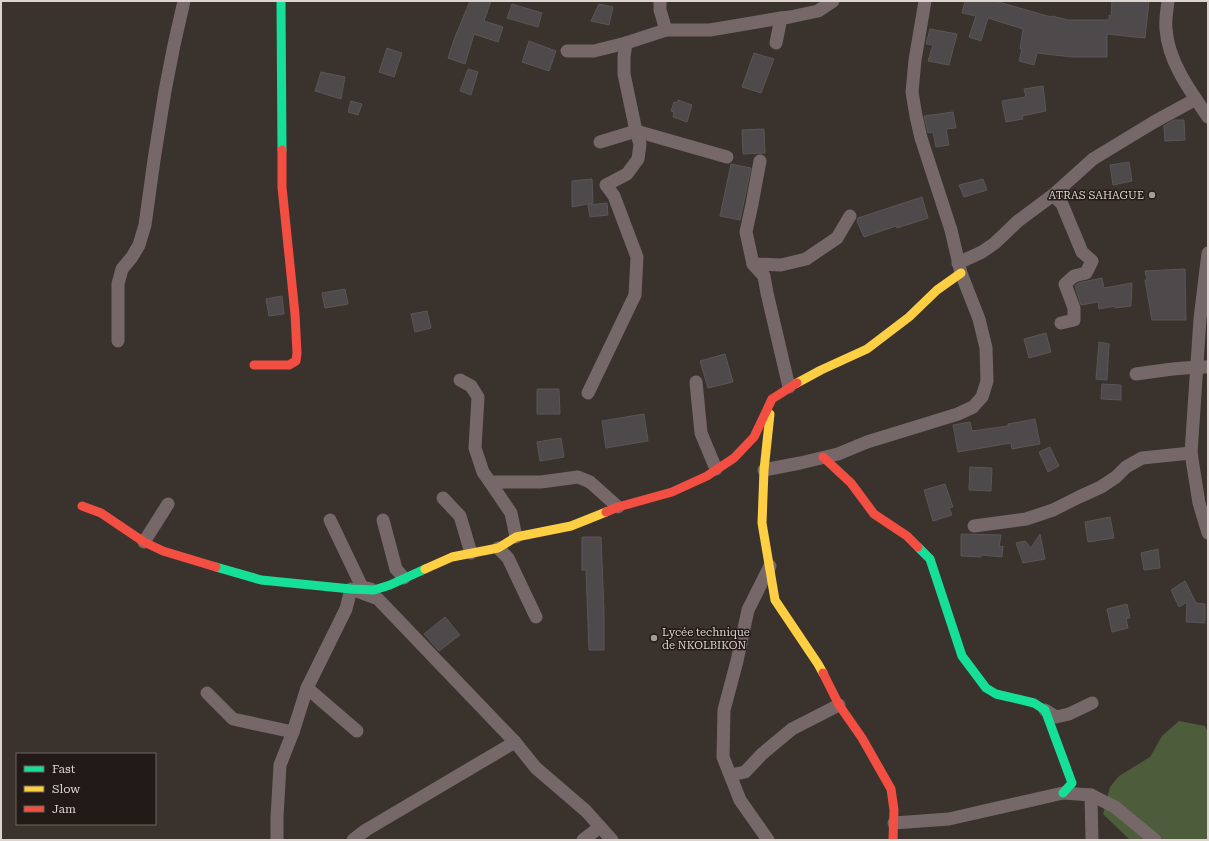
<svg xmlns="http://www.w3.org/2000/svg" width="1209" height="841" font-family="'Roboto Serif',serif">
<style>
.forest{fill:#4d5d3b}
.building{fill:#4e4a4b;stroke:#5a5556}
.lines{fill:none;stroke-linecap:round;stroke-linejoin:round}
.street{stroke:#766868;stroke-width:13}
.fast{stroke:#16e098;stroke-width:9}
.slow{stroke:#ffcf43;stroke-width:9}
.jam{stroke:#f24e42;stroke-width:9}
.poi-dot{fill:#a59b96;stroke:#211a16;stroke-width:1.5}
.labels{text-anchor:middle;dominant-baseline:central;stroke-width:3;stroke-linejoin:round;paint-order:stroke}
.poi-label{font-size:11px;fill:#ded4cf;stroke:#211a16;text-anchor:end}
</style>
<rect width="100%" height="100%" fill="#3a322d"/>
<path class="forest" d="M1179,721L1205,726L1208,733V840H1130L1103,814L1110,787L1119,776L1150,757L1162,736Z"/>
<g class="building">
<path d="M470,1H491L484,21L503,27L498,42L474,34L465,64L448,58L455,37Z"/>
<path d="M965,1H995L1051,17L1052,16L1068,20H1109V15L1111,16L1112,1H1149L1145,38L1107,34V57H1072L1037,53L1034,65L1019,61L1022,49H1020L1023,29L988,18L981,41L969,37L976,16L962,13Z"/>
<path d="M512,4L542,13L538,27L507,18Z"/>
<path d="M599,4L613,7L609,25L591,21Z"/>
<path d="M930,29L957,34L949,65L928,61L933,45L926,44Z"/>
<path d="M529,41L556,51L549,71L522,62Z"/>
<path d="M387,48L402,53L394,77L379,72Z"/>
<path d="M754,53L774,59L761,93L742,87Z"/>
<path d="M468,69L478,72L471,95L460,91Z"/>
<path d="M321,72L345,77L341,99L315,91Z"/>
<path d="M1043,86L1046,111L1022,116L1023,119L1006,122L1002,101L1026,97L1024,89Z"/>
<path d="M678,100L692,105L687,122L673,117L674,112L671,111L674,102L677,103Z"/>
<path d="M351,101L362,104L358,115L348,112Z"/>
<path d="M953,112L956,128L946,129L949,145L936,147L933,132L928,133L924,116Z"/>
<path d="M1174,120H1184L1185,140L1165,141L1164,126Z"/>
<path d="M764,129L765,153L743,154L742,130Z"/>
<path d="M1129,162L1132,181L1113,185L1110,165Z"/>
<path d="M731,164L751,168L740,220L720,216Z"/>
<path d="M592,179L593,203L572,207V181Z"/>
<path d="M983,179L987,190L964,197L959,185Z"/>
<path d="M922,197L928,218L897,228L896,226L864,237L857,221L858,218Z"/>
<path d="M607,203L608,215L590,217L588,205Z"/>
<path d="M1185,269L1186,320H1152L1145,280H1147L1145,271Z"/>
<path d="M1102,278L1104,288L1132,283L1131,306L1115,308V306L1099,309L1098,302L1081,305L1075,286L1078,283Z"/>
<path d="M345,289L348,304L325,308L322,293Z"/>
<path d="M282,296L284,314L269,316L266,299Z"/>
<path d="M427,311L431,328L415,332L411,314Z"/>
<path d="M1046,333L1051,352L1029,358L1024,339Z"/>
<path d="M1099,342L1109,344L1107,380L1096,379Z"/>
<path d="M725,354L733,382L708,388L700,361Z"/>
<path d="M1102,384L1121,385V400L1101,399Z"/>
<path d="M537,389H559L560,414H537Z"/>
<path d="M644,414L648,441L606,448L602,421Z"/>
<path d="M1035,419L1040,444L1012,449L1011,443L958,452L953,425L970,422L972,431L1008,426V424Z"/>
<path d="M561,438L564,457L540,461L537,442Z"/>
<path d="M1050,447L1059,466L1048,472L1039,452Z"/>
<path d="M970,467L992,468L991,491L969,490Z"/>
<path d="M945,484L953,507L949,508L952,515L933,521L924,490Z"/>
<path d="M1110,517L1114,538L1088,542L1085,522Z"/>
<path d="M961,534L1001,535L999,547L1003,546L1002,557L981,555V557L961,556Z"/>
<path d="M1040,534L1045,559L1023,563L1016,543L1025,541L1031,548Z"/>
<path d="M582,537H601L604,611V650H589L586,570H582Z"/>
<path d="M1158,549L1160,568L1144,570L1141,553Z"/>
<path d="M1185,581L1196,603L1205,604V623L1186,622L1187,602L1179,607L1171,590Z"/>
<path d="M1127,604L1130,618H1126L1128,628L1112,632L1107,609Z"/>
<path d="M445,617L460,635L439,651L424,634Z"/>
</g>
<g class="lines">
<g class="street">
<path d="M660,1V10L666,30"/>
<path d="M1168,1C1167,10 1165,20 1166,29C1168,61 1190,91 1208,117"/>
<path d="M776,43L781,18L790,17L818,11L833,1"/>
<path d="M567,51H594L626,43L666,30H710L781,18"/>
<path d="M600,142L636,131L727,157"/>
<path d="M760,161L752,204L746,232L753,264L764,276L767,293L789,387"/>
<path d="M1053,195L1062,204L1082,252L1092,261L1086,273L1074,276L1065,284L1074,308V320L1061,323"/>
<path d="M1208,253L1200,319L1191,453L1199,503L1208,533"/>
<path d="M958,263L982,252L995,243L1018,221L1053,195L1093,159L1154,122L1196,99"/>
<path d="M753,264L781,265L806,259L837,238L850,216"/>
<path d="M118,341V284L122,269L132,257L139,245L145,225L154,160L165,91L174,45L184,1"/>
<path d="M1136,374C1160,371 1184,366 1208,367"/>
<path d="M460,380L471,386L478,397L475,448L483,472L490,482H541L578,477L590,482L618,507"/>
<path d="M696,382L701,433L716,469"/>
<path d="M588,393L635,295L637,257L614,196L606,185L627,174L638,159L640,144L636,131L624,74V57L626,43"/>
<path d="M764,470L800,463L838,454L867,442L958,414L973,407L982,397L987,381L986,348L979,319L961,273L951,230L921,138L916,116L912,92L915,60L925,1"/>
<path d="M490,482L511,513L516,537"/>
<path d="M443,498L460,516L471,553"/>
<path d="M330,520L362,587L371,589"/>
<path d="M383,520L396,569L404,578"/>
<path d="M974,526L1026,519L1053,510L1079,497L1101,487L1116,477L1126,467L1142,458L1191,453"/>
<path d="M144,542L168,504"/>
<path d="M498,548L508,558L536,617"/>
<path d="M307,688L357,731"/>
<path d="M207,693L233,719L293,732"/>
<path d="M1045,710L1056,717L1069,714L1092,703"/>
<path d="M731,775L745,772L762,754L792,729L839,705"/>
<path d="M1091,795L1092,840"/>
<path d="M894,823L949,819L1063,793L1091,795L1115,807L1155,840"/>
<path d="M277,840V817L280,765L293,732L307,688L346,609L351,589L378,599L515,742L536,768L586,811L612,840"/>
<path d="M353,840L366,830L515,742"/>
<path d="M583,840L600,827"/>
<path d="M768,840L740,800L723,757L724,710L737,661L748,610L770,566"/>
</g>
<g class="fast">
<path d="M281,1L282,150"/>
<path d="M918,547L930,559L962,656L986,688L996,694L1034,703L1045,710L1072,783L1063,793"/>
<path d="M216,567L261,580L351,589L374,590L390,585L425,569"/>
</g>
<g class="slow">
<path d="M797,383L821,370L867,349L909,317L937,290L961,273"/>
<path d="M770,414L764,470L762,523L775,600L818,664L823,673"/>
<path d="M425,569L452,557L498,548L516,537L571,526L606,512"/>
</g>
<g class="jam">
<path d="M254,365H289L296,361L297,353L295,314L282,187V150"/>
<path d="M823,457L851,483L874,514L907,536L918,547"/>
<path d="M82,506L101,513L144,542L163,551L216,567"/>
<path d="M606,512L618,507L672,492L707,476L734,458L754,437L772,399L797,383"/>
<path d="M823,673L839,705L862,738L891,789L894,810L893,840"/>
</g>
</g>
<g class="poi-dot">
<circle cx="1152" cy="195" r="4"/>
<circle cx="654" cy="638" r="4"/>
</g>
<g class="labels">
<g class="poi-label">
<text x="1144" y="195">ATRAS SAHAGUE</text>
<text x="662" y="632" text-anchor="start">Lycée technique<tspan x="662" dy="13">de NKOLBIKON</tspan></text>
</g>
</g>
<rect width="1209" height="841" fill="none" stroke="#ded4cf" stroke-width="4"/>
<rect x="16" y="753" width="140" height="72" fill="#211a16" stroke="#6d6460"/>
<rect x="24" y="766" width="20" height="6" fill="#16e098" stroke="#6d6460"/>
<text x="52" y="773" font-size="12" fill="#ded4cf">Fast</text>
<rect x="24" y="786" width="20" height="6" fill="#ffcf43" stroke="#6d6460"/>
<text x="52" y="793" font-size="12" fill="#ded4cf">Slow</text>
<rect x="24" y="806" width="20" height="6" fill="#f24e42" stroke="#6d6460"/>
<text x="52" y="813" font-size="12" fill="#ded4cf">Jam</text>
</svg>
